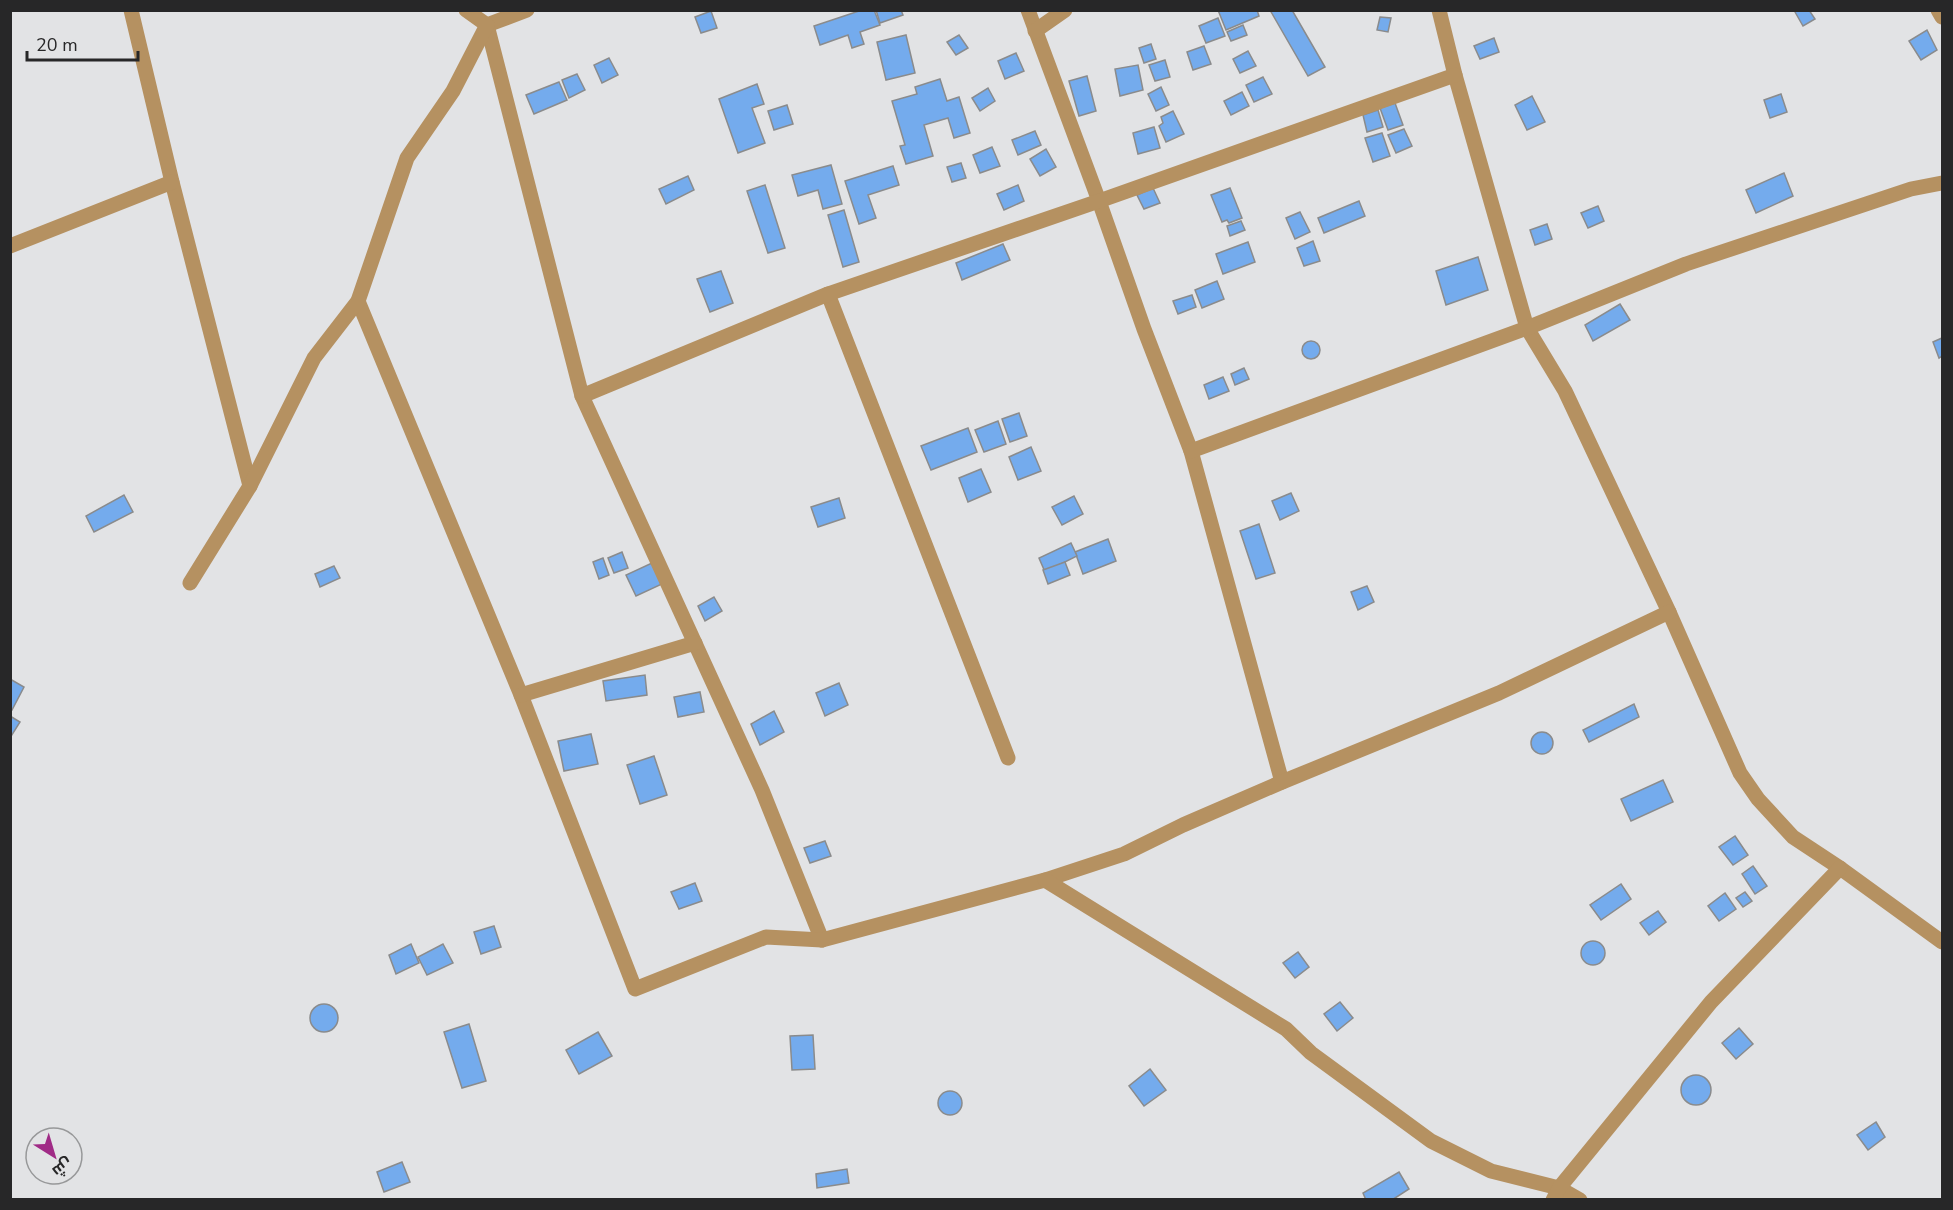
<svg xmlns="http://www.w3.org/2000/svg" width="1953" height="1210" font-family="'Nunito Sans',Cairo,sans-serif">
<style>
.building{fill:#74abed;stroke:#8a8b8c;stroke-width:1.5}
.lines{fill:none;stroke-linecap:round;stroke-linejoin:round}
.minor{stroke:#b59161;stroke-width:15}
</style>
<rect width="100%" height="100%" fill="#e2e3e5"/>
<g class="building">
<path d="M862,10H874L880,25L860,32L864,44L852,48L848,35L820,45L814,26Z"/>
<path d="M876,10H901L903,15L880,23Z"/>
<path d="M1218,10H1257L1259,16L1226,30Z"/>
<path d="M1270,10H1292L1325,67L1308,76Z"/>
<path d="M1797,10H1809L1815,19L1803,26L1795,12Z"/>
<path d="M711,11L717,28L701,33L695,17Z"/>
<path d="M1380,17L1391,18L1388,32L1377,30Z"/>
<path d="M1218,18L1225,36L1206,43L1199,26Z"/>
<path d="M1243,25L1247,35L1231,41L1227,32Z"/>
<path d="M1927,30L1937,50L1921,60L1909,41Z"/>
<path d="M906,35L915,73L886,80L877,42Z"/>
<path d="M959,35L968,48L956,55L947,42Z"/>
<path d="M1494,38L1499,52L1480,59L1474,46Z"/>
<path d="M1151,44L1156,59L1144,63L1139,48Z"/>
<path d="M1204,46L1211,64L1193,70L1187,52Z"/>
<path d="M1248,51L1256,66L1240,73L1233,59Z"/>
<path d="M1016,53L1024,71L1005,79L998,61Z"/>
<path d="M609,58L618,75L602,83L594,65Z"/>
<path d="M1165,60L1170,77L1155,81L1149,65Z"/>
<path d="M1138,65L1143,90L1120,96L1115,69Z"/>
<path d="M577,74L585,90L569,98L562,80Z"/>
<path d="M1087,76L1096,111L1079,116L1069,81Z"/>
<path d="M1263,77L1272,94L1254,102L1246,85Z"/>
<path d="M940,79L947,101L959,97L970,133L954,138L948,118L924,125L933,156L906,164L900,146L905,145L892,101L917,94L915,87Z"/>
<path d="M559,82L567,100L534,114L526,95Z"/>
<path d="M757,84L764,104L752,108L765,143L738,153L719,99Z"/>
<path d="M1161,87L1169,105L1156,111L1148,94Z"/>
<path d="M988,88L995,101L980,111L972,98Z"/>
<path d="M1242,92L1249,106L1231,115L1224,101Z"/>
<path d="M1781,94L1787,112L1770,118L1764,100Z"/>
<path d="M1532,96L1545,122L1527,130L1515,105Z"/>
<path d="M1395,103L1403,125L1388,130L1380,108Z"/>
<path d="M787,105L793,124L774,130L768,111Z"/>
<path d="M1378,110L1383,127L1367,132L1363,115Z"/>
<path d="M1173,111L1184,134L1166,142L1159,126L1163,123L1161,117Z"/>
<path d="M1154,127L1160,148L1138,154L1133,133Z"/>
<path d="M1404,129L1412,146L1396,153L1388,135Z"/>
<path d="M1035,131L1041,145L1018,155L1012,140Z"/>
<path d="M1382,133L1390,156L1373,162L1365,138Z"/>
<path d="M992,147L1000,166L980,173L973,155Z"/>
<path d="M1046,149L1056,167L1040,176L1030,159Z"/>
<path d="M961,163L966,178L952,182L947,167Z"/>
<path d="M831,165L842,204L823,209L818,190L798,196L792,175Z"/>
<path d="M893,166L899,185L868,195L876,218L859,224L845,181Z"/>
<path d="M1784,173L1793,196L1756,213L1746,190Z"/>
<path d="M688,176L694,190L666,204L659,189Z"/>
<path d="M765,185L785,248L768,253L747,191Z"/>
<path d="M1018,185L1024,201L1004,210L997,194Z"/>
<path d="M1153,188L1160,203L1144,209L1137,195Z"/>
<path d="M1230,188L1242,218L1229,223L1227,220L1222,222L1211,195Z"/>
<path d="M1359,201L1365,216L1324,233L1318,218Z"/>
<path d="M1598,206L1604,221L1588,228L1581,213Z"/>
<path d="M844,210L859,262L843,267L828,215Z"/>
<path d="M1300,212L1310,232L1295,239L1286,218Z"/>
<path d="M1241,221L1245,230L1230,236L1227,226Z"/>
<path d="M1547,224L1552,239L1535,245L1530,230Z"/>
<path d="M1313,241L1320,261L1304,266L1297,248Z"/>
<path d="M1248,242L1255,262L1223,274L1216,254Z"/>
<path d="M1003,244L1010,260L962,280L956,263Z"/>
<path d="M1478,257L1488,290L1446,305L1436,271Z"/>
<path d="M721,271L733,303L710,312L697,279Z"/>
<path d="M1217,281L1224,299L1202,308L1195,290Z"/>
<path d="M1192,295L1196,307L1178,314L1173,301Z"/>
<path d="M1620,304L1630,320L1593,341L1585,325Z"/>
<path d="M1942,338V356L1939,358L1933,342Z"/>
<circle cx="1311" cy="350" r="9"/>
<path d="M1244,368L1249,379L1235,385L1231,374Z"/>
<path d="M1223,377L1229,391L1209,399L1204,385Z"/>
<path d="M1019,413L1027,436L1010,442L1002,419Z"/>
<path d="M998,421L1006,444L984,452L975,430Z"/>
<path d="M968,428L977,452L931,470L921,446Z"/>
<path d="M1031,447L1041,471L1018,480L1009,457Z"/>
<path d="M981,469L991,492L968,502L959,478Z"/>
<path d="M1291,493L1299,511L1280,520L1272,501Z"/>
<path d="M124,495L133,512L94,532L86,516Z"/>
<path d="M1074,496L1083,514L1062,525L1052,507Z"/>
<path d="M839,498L845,518L818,527L811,507Z"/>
<path d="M1259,524L1275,573L1256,579L1240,531Z"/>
<path d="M1108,539L1116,561L1083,574L1075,552Z"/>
<path d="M1071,543L1077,556L1045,572L1039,558Z"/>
<path d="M622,552L628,568L614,573L608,558Z"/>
<path d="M603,558L609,575L599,579L593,562Z"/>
<path d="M1065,562L1070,575L1048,584L1043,570Z"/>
<path d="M652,563L662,584L636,596L626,575Z"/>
<path d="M334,566L340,578L320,587L315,574Z"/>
<path d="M1367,586L1374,602L1358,610L1351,592Z"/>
<path d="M714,597L722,611L705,621L698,606Z"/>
<path d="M645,675L647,695L606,701L603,681Z"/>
<path d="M10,679L24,687L12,710L10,709Z"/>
<path d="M839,683L848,705L825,716L816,693Z"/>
<path d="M700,692L704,712L678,717L674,697Z"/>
<path d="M1634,704L1639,717L1589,742L1583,730Z"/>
<path d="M774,711L784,732L760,745L751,724Z"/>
<path d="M10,716L20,722L10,738Z"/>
<circle cx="1542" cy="743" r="11"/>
<path d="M591,734L598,764L564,771L558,741Z"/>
<path d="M654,756L667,795L640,804L627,765Z"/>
<path d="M1663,780L1673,802L1631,821L1621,799Z"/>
<path d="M1735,836L1748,855L1733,865L1719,847Z"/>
<path d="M825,841L831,856L810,863L804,848Z"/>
<path d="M1753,866L1767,886L1755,894L1742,874Z"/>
<path d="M695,883L702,901L679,909L671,892Z"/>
<path d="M1621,884L1631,899L1601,920L1590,905Z"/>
<path d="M1745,892L1752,901L1743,907L1736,898Z"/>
<path d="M1725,893L1736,909L1719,921L1708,906Z"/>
<path d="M1658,911L1666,922L1649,935L1640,923Z"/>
<path d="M494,926L501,947L481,954L474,932Z"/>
<circle cx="1593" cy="953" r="12"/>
<path d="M411,944L419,963L396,974L389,955Z"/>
<path d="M443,944L453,963L427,975L418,957Z"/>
<path d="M1298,952L1309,967L1295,978L1283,963Z"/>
<path d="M1340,1002L1353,1018L1337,1031L1324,1014Z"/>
<circle cx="324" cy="1018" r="14"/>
<path d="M469,1024L486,1081L462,1088L444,1032Z"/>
<path d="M1739,1028L1753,1044L1736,1059L1722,1043Z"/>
<path d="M598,1032L612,1056L579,1074L566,1050Z"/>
<path d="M813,1035L815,1069L792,1070L790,1036Z"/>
<path d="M1150,1069L1166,1090L1144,1106L1129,1086Z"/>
<circle cx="1696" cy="1090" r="15"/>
<circle cx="950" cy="1103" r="12"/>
<path d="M1876,1122L1885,1137L1868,1150L1857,1135Z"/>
<path d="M402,1162L410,1182L384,1192L377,1172Z"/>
<path d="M847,1169L849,1183L817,1188L816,1174Z"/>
<path d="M1399,1172L1409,1189L1392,1200H1366L1363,1193Z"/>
</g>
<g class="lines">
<g class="minor">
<path d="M131,10L172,182L250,486"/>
<path d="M527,10L487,25L582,396L762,790L822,940"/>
<path d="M1028,10L1099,201L1144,329L1191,451L1282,782"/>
<path d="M1439,10L1455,75L1527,328L1565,391L1669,612L1740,773L1758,799L1793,837L1840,868L1942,942"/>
<path d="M1938,10L1942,17"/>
<path d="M1035,31L1065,10"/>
<path d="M10,246L172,182"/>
<path d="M828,294L1008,758"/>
<path d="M358,301L521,695L635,989L766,937L822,940L1045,880L1124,854L1183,825L1282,782L1499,693L1669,612"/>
<path d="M582,396L828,294L1099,201L1455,75"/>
<path d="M1191,451L1527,328L1686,264L1911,189L1942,183"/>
<path d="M190,583L250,486L314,358L358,301L407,158L453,91L487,25L466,10"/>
<path d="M521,695L695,643"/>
<path d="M1045,880L1286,1029L1311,1053L1431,1141L1491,1171L1559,1188L1580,1200"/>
<path d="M1553,1200L1559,1188L1711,1002L1840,868"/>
</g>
</g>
<rect width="1953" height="1210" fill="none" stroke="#272728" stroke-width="24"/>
<g transform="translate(54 1156) rotate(143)"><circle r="28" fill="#e2e3e5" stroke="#979899" stroke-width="1.5"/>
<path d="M0-4.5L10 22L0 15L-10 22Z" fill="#a02b86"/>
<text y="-9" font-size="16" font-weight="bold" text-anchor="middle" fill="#272728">ش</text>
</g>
<path d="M27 51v9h111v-9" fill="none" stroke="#272728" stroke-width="3"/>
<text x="36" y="51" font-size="18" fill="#272728" stroke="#e2e3e5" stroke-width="4.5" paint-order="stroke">20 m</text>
</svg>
